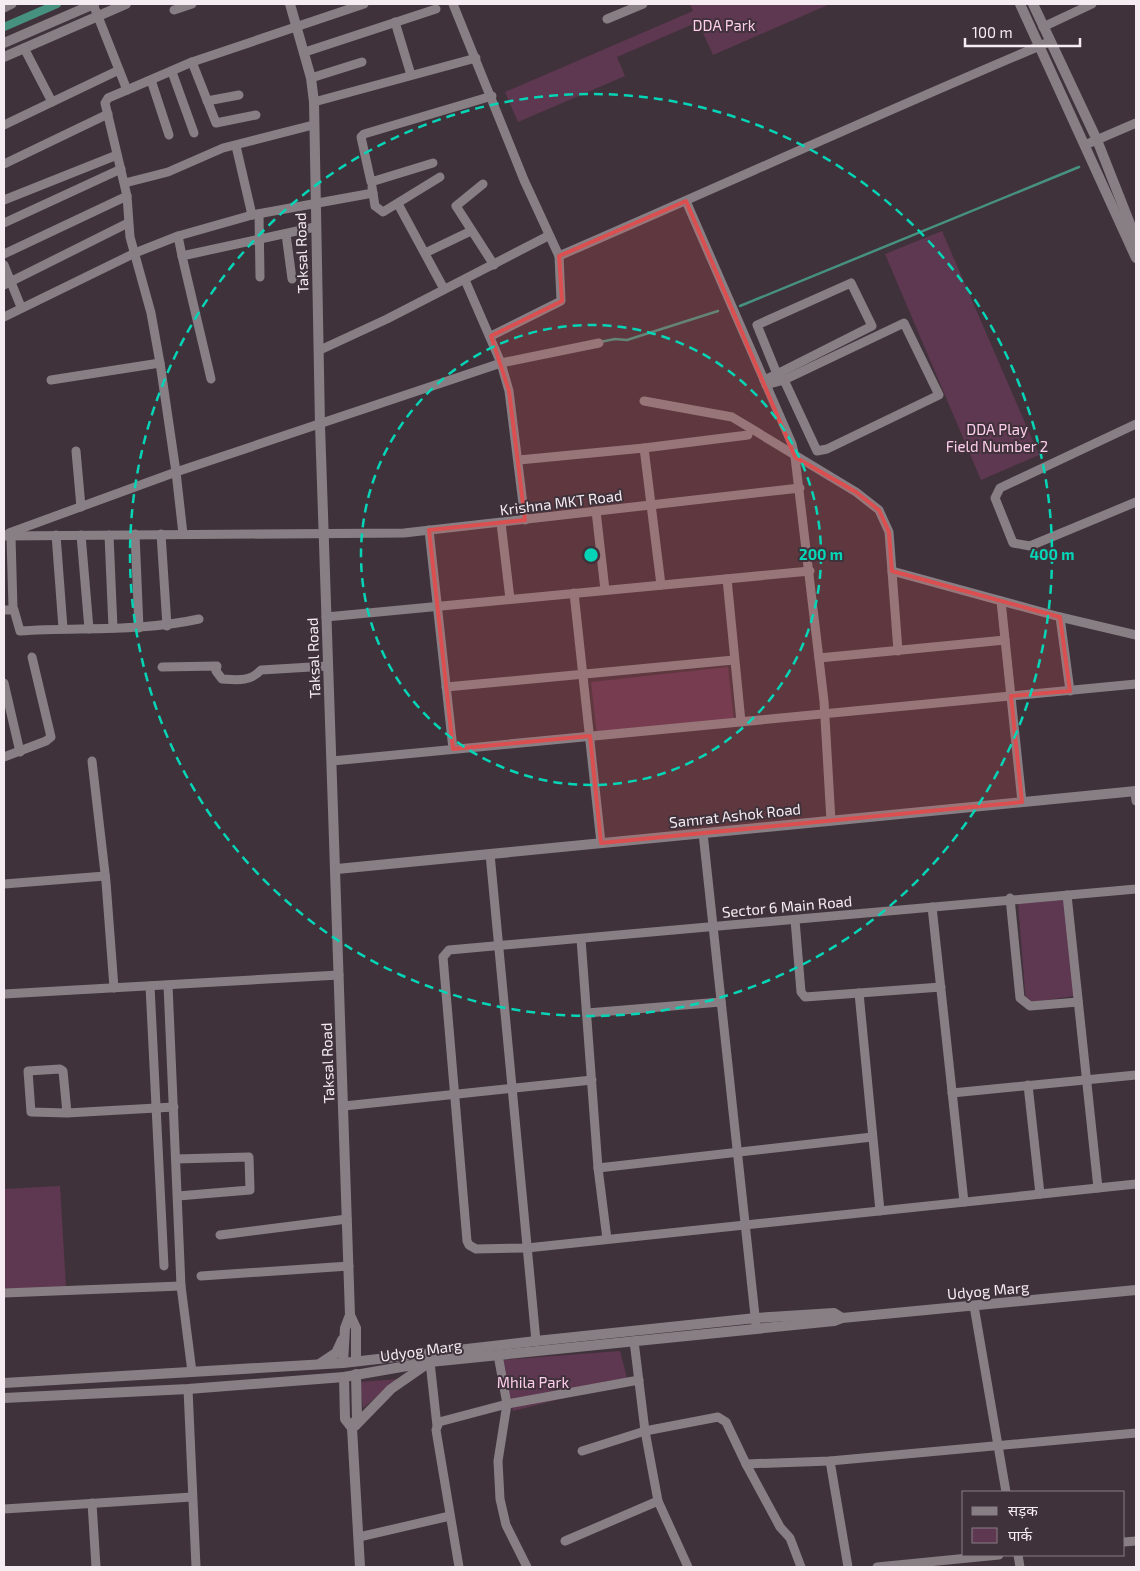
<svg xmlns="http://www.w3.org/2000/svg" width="1140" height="1571" font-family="'Exo 2','Noto Sans Devanagari',sans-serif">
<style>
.green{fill:#5e3750}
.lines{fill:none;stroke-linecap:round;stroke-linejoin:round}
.stream{stroke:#469180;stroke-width:2.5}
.canal{stroke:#469180;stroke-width:8}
.minor{stroke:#877f84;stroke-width:9}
.tertiary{stroke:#877f84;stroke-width:10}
.marked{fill:#dc4f50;fill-opacity:0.2;stroke:#dc4f50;stroke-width:4;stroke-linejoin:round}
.ring{fill:none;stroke:#05d5b6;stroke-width:2.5;stroke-dasharray:9 6}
.labels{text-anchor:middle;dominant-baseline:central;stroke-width:4;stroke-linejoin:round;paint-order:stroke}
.park-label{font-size:15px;fill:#feceec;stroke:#40323b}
.street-label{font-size:15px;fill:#f5ecf1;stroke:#40323b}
.centre{fill:#05d5b6;stroke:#40323b;stroke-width:2.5}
.ring-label{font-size:15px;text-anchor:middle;font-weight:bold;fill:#05d5b6;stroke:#40323b;stroke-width:4;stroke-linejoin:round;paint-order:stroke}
</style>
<rect width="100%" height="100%" fill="#40323b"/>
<g class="green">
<path d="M690,4H830L713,55L698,22L617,57L625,76L518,122L505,92L693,11Z"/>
<path d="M942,231L1039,455L981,480L885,254Z"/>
<path d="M728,667L734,721L597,736L591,682Z"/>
<path d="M1064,900L1074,996L1026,1003L1018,903Z"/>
<path d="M60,1186L66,1287L4,1291V1189Z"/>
<path d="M620,1351L628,1382L513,1411L502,1360Z"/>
<path d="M398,1379L363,1408L360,1382Z"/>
</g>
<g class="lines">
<g class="stream">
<path d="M740,306L1079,167"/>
<path d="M600,342L615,339L627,340L718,311"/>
</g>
<path class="canal" d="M4,27L57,4"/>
<g class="minor">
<path d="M93,4L127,90L108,98L105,103L127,196L130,237L151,313L160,363L176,472L183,534"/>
<path d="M453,4L524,180L559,256C723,185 885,111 1049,42"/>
<path d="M4,8L12,4"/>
<path d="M174,10L192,4"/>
<path d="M607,19L643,4"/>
<path d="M395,22L411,75"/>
<path d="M1043,27L1092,4"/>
<path d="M24,48L52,102"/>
<path d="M305,52L436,9"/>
<path d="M192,62L216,123L256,115"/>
<path d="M172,72L194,133"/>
<path d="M311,78L362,62"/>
<path d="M151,80L169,135"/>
<path d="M127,90L192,62L364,4"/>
<path d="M207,101L239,95"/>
<path d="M314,102L476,58"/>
<path d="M4,125L119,70"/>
<path d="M1085,145L1136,123"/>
<path d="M236,146L252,215"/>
<path d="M433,163L371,182L361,137L364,134L492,96"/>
<path d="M4,164L108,114"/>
<path d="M125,183L168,172L223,148L313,125"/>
<path d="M483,184L456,206L494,265"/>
<path d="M372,187L375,206L383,212L440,177"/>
<path d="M4,200L117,155"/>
<path d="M686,201L792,444L795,457L824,701L831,821"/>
<path d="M398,204L444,289"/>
<path d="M259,214L260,277"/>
<path d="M4,223L121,169"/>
<path d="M286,234L292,279"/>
<path d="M178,236L252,215L373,193"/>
<path d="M425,253L471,231"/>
<path d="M4,254L127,196"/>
<path d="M4,265L21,307"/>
<path d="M465,280L501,363L509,391L525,520"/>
<path d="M4,285L128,223"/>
<path d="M4,317L135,253L178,236L182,256"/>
<path d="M491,336L561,301L559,256"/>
<path d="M320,350L387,319L548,236"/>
<path d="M211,379L182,256L315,227"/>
<path d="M51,380L160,363"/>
<path d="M764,380L777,374L757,325L851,283L872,326L777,374"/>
<path d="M766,385L784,380L904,323L939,395L827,449L817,451L784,380"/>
<path d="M644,401L732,417L856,492L879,510L889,532L898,651"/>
<path d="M1136,424L1000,488L995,498L1013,543L1030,546L1136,502"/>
<path d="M644,448L748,435"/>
<path d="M76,451L81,507"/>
<path d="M519,460L644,448L661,585"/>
<path d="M596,511L605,590"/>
<path d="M501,523L510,599"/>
<path d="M429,530L453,749"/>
<path d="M9,533L176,472L501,363L599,343"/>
<path d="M135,534L139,628"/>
<path d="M161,534L167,626"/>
<path d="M56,535L63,628"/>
<path d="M81,535L89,629"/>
<path d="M109,535L113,628"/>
<path d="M4,536L404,533L800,488"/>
<path d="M11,536L13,609"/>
<path d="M892,571L1060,617L1136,635"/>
<path d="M727,579L741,722"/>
<path d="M574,593L601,843"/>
<path d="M1001,601L1022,802"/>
<path d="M4,610H14L20,631C80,627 140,632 199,619"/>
<path d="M326,617L810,571"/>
<path d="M1060,617L1070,691"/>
<path d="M819,658L1005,640"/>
<path d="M162,667L217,666L216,671L222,679C237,680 250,682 261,670L328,666"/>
<path d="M4,683L20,752"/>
<path d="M446,687L734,660"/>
<path d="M4,757L46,741L51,737L32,657"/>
<path d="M92,761L106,882L114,988"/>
<path d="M332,761L1136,684"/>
<path d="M1135,792L1136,801"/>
<path d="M703,833L756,1325"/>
<path d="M490,854L536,1341"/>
<path d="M4,884L105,876"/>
<path d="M1136,889L449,950L443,957L467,1241L469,1245L476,1249L527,1248L1136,1184"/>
<path d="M1067,895L1098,1188"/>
<path d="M1010,898L1020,998L1030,1006L1078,1002"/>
<path d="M932,907L964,1202"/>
<path d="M795,920L801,992L805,997L941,987"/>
<path d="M581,939L598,1168L607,1239"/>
<path d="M168,985L181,1286L192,1372"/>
<path d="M150,986L164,1266"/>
<path d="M859,993L880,1211"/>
<path d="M4,994L339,975"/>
<path d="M587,1013L721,1002"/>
<path d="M1028,1085L1040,1194"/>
<path d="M952,1093L1136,1075"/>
<path d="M344,1106L592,1080"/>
<path d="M67,1113L31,1112L28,1071L60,1069L63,1071L67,1113L174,1107"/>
<path d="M176,1159L249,1157L250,1190L178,1196"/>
<path d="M598,1168L872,1137"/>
<path d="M220,1235L347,1219"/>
<path d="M201,1276L349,1266"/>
<path d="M4,1293L181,1286"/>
<path d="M974,1306L1006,1492"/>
<path d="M634,1341L645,1431L658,1501L688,1567"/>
<path d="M498,1355L507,1404L498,1461L500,1499L506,1525L527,1567"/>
<path d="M430,1362L437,1426"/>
<path d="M188,1389L196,1567"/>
<path d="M582,1451L645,1431L718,1417L726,1422L746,1464"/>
<path d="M830,1461L848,1567"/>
<path d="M92,1503L96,1567"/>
<path d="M4,1509L192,1497"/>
<path d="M359,1537L450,1516"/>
<path d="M565,1541L658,1501"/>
<path d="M1124,1542L1136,1541"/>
<path d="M1018,1555L1020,1567"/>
<path d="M459,1567L436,1430L439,1422L507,1404L639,1380"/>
<path d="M801,1567L790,1538L780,1527L746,1464L830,1461L1136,1433"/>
<path d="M877,1567L999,1555"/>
</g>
<g class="tertiary">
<path d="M290,4L311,78L314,102L320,425L350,1315L356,1328V1361"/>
<path d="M1020,4L1136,258"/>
<path d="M1033,4L1097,140L1136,239"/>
<path d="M4,43L94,4"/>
<path d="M4,57L126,4"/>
<path d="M337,869L1136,791"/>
<path d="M321,1363L336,1353L342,1340"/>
<path d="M343,1363L345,1328L350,1315"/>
<path d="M356,1374L357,1418L352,1428L360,1567"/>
<path d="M344,1377L345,1419L352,1428"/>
<path d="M4,1383L343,1363L536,1341L756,1318L834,1313L842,1318"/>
<path d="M4,1398L188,1389L344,1377L430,1362L834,1321L842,1318L1136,1290"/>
<path d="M355,1426L391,1389L427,1364"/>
</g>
</g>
<path class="marked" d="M686,201L795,457L856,492L879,510L889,532L892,571L1060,617L1070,691L1011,696L1022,802L601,843L590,736L453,749L429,530L525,520L509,391L491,336L562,301L559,256Z"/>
<g class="ring">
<circle cx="591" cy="555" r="230"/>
<circle cx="591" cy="555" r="461"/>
</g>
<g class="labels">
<g class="park-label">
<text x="724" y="25">DDA Park</text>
<text x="997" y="429">DDA Play<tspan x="997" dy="17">Field Number 2</tspan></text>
<text x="533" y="1382">Mhila Park</text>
</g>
<g class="street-label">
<text transform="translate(301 253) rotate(-92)">Taksal Road</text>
<text transform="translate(561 502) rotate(-7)">Krishna MKT Road</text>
<text transform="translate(313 658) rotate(-92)">Taksal Road</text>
<text transform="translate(735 815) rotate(-6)">Samrat Ashok Road</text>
<text transform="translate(787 906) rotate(-5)">Sector 6 Main Road</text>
<text transform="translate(327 1063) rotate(-92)">Taksal Road</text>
<text transform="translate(988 1290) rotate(-5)">Udyog Marg</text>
<text transform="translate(421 1350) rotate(-8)">Udyog Marg</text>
</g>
</g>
<circle cx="591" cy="555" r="8" class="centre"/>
<g class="ring-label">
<text x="821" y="560">200 m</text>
<text x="1052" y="560">400 m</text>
</g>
<rect width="1140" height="1571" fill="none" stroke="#f5ecf1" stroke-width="10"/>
<rect x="962" y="1491" width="162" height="65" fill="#40323b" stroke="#887c84"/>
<rect x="972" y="1507" width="25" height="8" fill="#877f84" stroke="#887c84"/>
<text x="1008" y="1516" font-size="15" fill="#f5ecf1">सड़क</text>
<rect x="972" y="1528" width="25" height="15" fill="#5e3750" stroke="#887c84"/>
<text x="1008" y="1541" font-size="15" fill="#f5ecf1">पार्क</text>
<path d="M965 38v8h115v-8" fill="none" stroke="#f5ecf1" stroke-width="2.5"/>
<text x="972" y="38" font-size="15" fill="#f5ecf1" stroke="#40323b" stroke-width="4" paint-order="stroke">100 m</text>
</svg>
